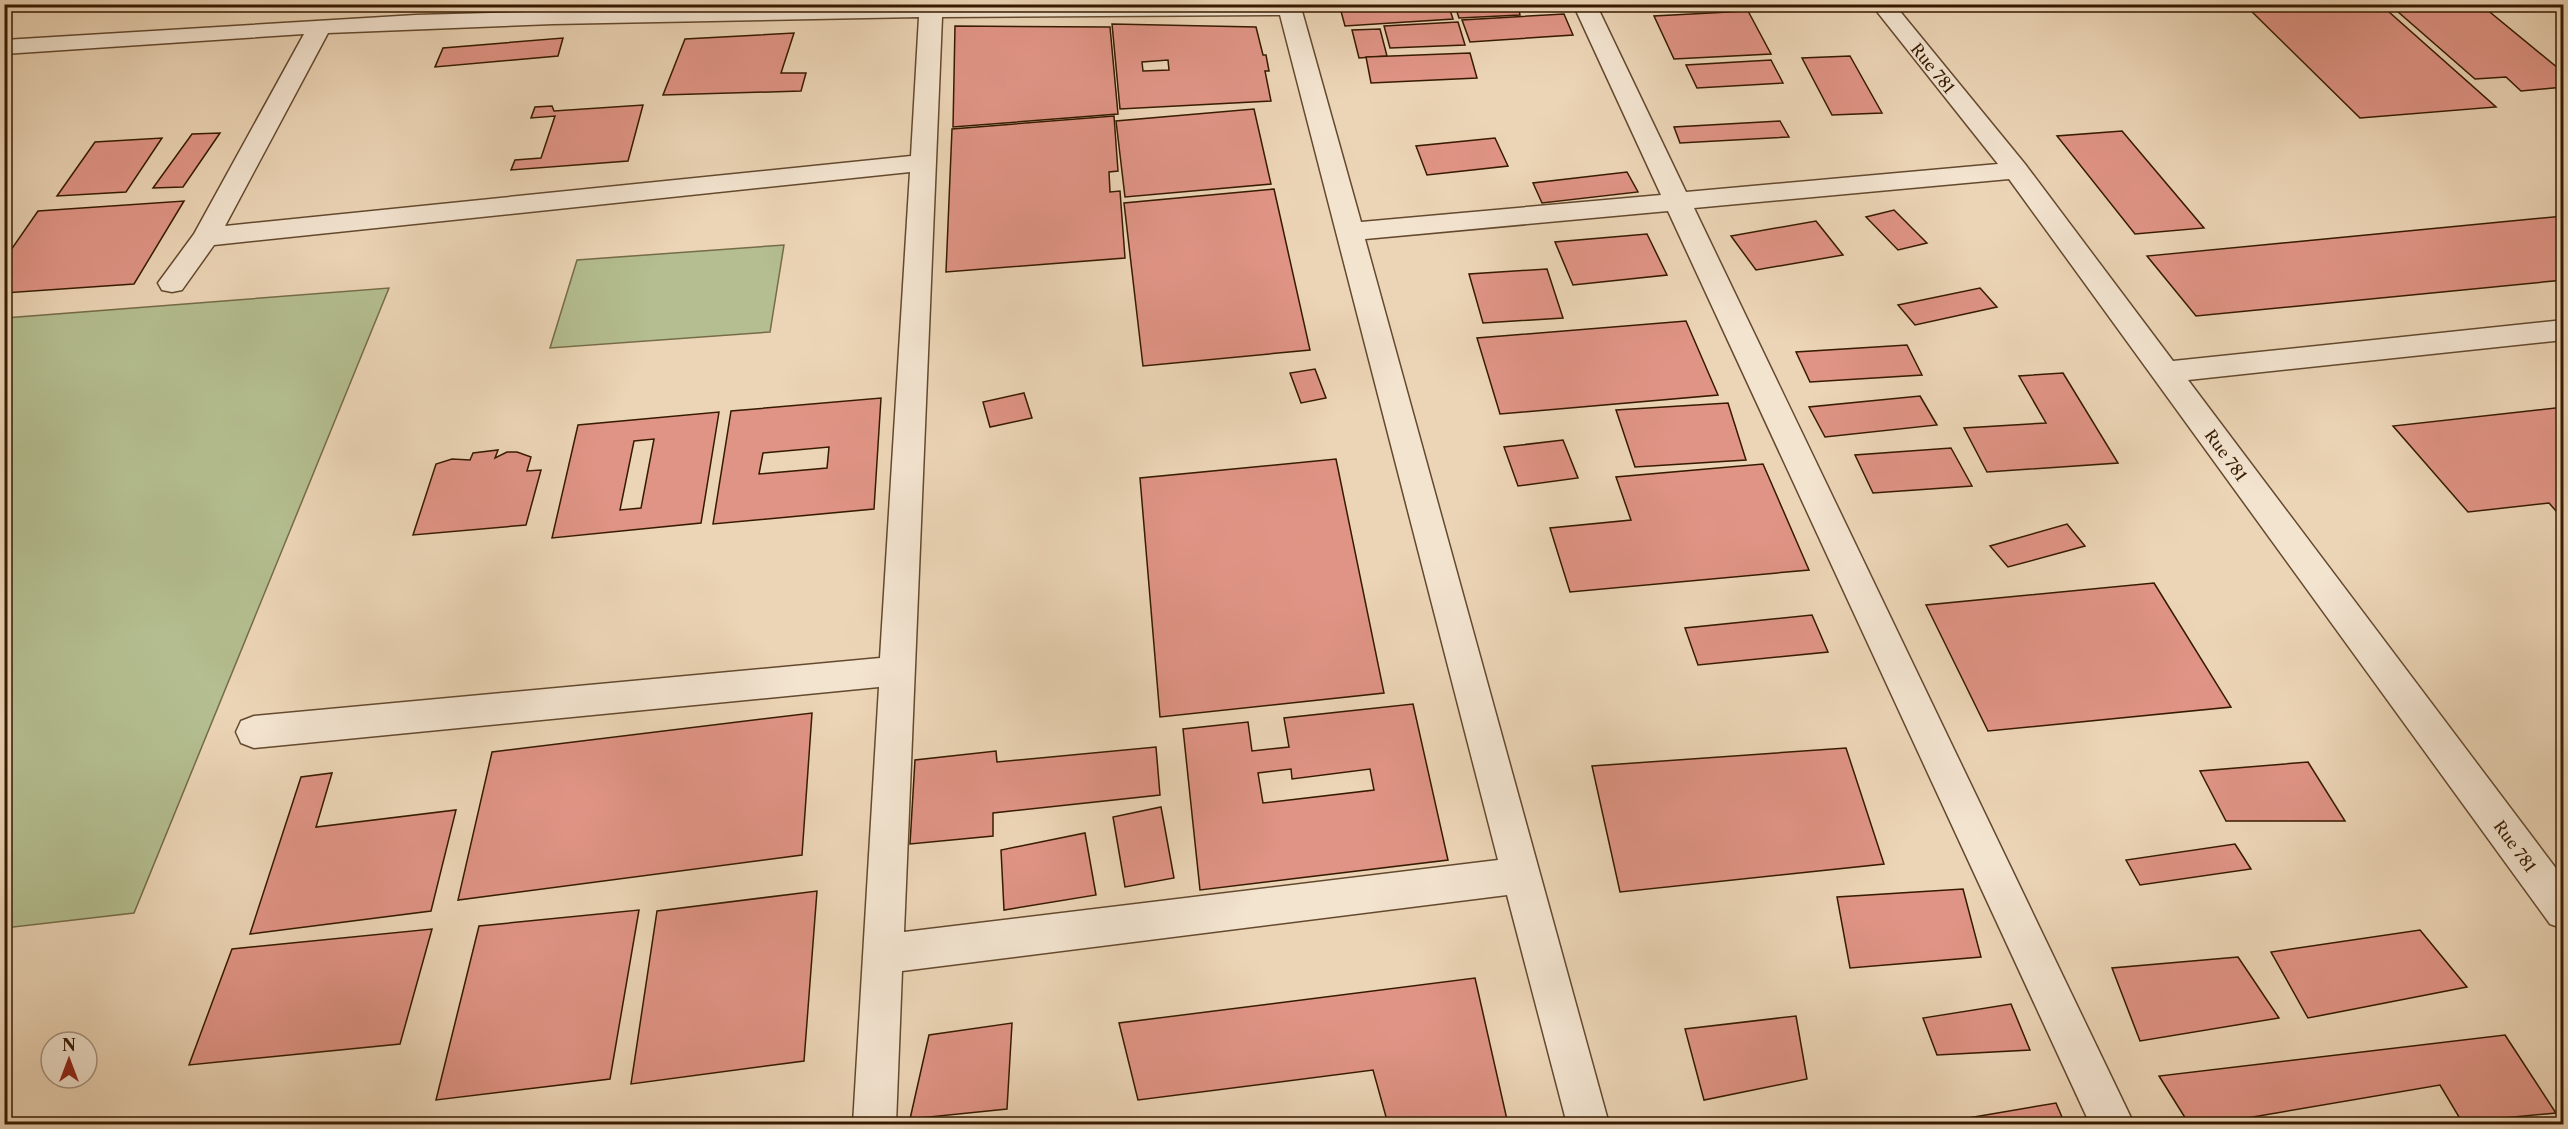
<svg xmlns="http://www.w3.org/2000/svg" width="2568" height="1129" font-family="'Libre Caslon Text',serif">
<style>
.green{fill:#b4be90;stroke:#756c48;stroke-width:1.5}
.building{fill:#e09485;stroke:#361a00;stroke-width:1.5;fill-rule:evenodd}
.lines{fill:none;stroke-linecap:round;stroke-linejoin:round}
.street-casing{stroke:#64492e;stroke-width:3}
.street{fill:#f3e4d0;fill-rule:evenodd}
.labels{text-anchor:middle;dominant-baseline:central;stroke-width:4.5;stroke-linejoin:round;paint-order:stroke}
.street-label{font-size:16px;fill:#361a00;stroke:#f3e4d0}
</style>
<rect width="100%" height="100%" fill="#ecd5b6"/>
<filter id="stains"><feTurbulence type="fractalNoise" baseFrequency=".00333" numOctaves="4"/><feColorMatrix values="0 0 0 0 .2 0 0 0 0 .09 0 0 0 0 .02 0 0 0 .5 -.17"/></filter>
<radialGradient id="worn" r=".72"><stop offset=".6" stop-color="#630" stop-opacity="0"/><stop offset="1" stop-color="#630" stop-opacity=".3"/></radialGradient>
<g class="green">
<path d="M784,245L770,332L550,348L577,260Z"/>
<path d="M389,288L134,913L5,928V318Z"/>
</g>
<g class="building">
<path d="M1339,4H1448L1453,19L1345,26Z"/>
<path d="M2244,4H2380L2496,107L2360,118Z"/>
<path d="M2389,4H2480L2564,73V87L2521,91L2506,77L2475,79Z"/>
<path d="M1518,5L1520,15L1459,18L1456,9Z"/>
<path d="M1748,11L1771,54L1674,59L1654,16Z"/>
<path d="M1564,14L1573,35L1470,42L1462,20Z"/>
<path d="M1458,22L1465,45L1390,48L1384,26Z"/>
<path d="M1112,24L1256,27L1263,55H1266L1269,71H1265L1271,101L1120,109ZM1168,60L1169,70L1143,71L1142,62Z"/>
<path d="M955,26L1110,27L1118,114L953,127Z"/>
<path d="M1380,29L1387,56L1359,58L1352,30Z"/>
<path d="M794,33L781,73H806L801,91L663,95L685,39Z"/>
<path d="M563,38L558,56L435,67L443,48Z"/>
<path d="M1470,53L1477,78L1371,83L1366,57Z"/>
<path d="M1850,56L1882,113L1832,115L1802,58Z"/>
<path d="M1771,60L1783,83L1697,88L1686,65Z"/>
<path d="M643,105L628,161L511,170L515,160L541,158L555,116L531,118L535,107L552,106L554,111Z"/>
<path d="M1254,109L1271,184L1125,197L1116,121Z"/>
<path d="M1114,116L1118,171L1109,172L1110,192L1120,191L1125,258L946,272L952,129Z"/>
<path d="M1780,121L1789,137L1680,143L1674,127Z"/>
<path d="M2122,131L2204,228L2135,234L2057,136Z"/>
<path d="M220,133L183,187L153,188L192,134Z"/>
<path d="M162,138L126,192L57,196L95,142Z"/>
<path d="M1495,138L1508,166L1427,175L1416,146Z"/>
<path d="M1627,172L1638,192L1542,203L1533,183Z"/>
<path d="M1274,189L1310,350L1143,366L1124,203Z"/>
<path d="M184,201L134,284L4,293V260L38,211Z"/>
<path d="M1894,210L1927,243L1898,250L1866,217Z"/>
<path d="M2564,216V280L2196,316L2147,256Z"/>
<path d="M1816,221L1843,255L1756,270L1731,236Z"/>
<path d="M1647,234L1667,275L1573,285L1555,242Z"/>
<path d="M1547,269L1563,318L1483,323L1469,274Z"/>
<path d="M1980,288L1997,307L1915,325L1898,305Z"/>
<path d="M1686,321L1718,395L1500,414L1477,338Z"/>
<path d="M1907,345L1922,375L1810,382L1796,352Z"/>
<path d="M1315,369L1326,398L1301,403L1290,373Z"/>
<path d="M2063,373L2118,463L1987,472L1964,428L2046,423L2019,376Z"/>
<path d="M1024,393L1032,418L990,427L983,402Z"/>
<path d="M1920,396L1937,425L1825,437L1809,407Z"/>
<path d="M881,398L874,509L713,524L731,411ZM829,447L827,468L759,474L763,453Z"/>
<path d="M1728,403L1746,460L1635,467L1616,410Z"/>
<path d="M2564,407V520L2549,503L2468,512L2393,426Z"/>
<path d="M719,412L701,523L552,538L578,425ZM654,439L641,508L620,510L634,441Z"/>
<path d="M1563,440L1578,478L1518,486L1504,447Z"/>
<path d="M1951,448L1972,486L1873,493L1855,455Z"/>
<path d="M498,450L495,458L507,452H517L531,457L527,471L541,470L526,525L413,535L436,464L452,459L470,460L473,453Z"/>
<path d="M1336,459L1384,693L1160,717L1140,478Z"/>
<path d="M1763,464L1809,570L1570,592L1550,528L1631,520L1616,477Z"/>
<path d="M2067,524L2085,546L2008,567L1990,546Z"/>
<path d="M2154,583L2231,707L1988,731L1926,605Z"/>
<path d="M1812,615L1828,652L1698,665L1685,628Z"/>
<path d="M1413,704L1448,860L1200,890L1183,729L1248,722L1252,751L1289,747L1284,718ZM1291,769L1292,779L1370,769L1374,790L1263,803L1258,773Z"/>
<path d="M812,713L802,855L458,900L492,752Z"/>
<path d="M1156,747L1160,795L993,813V836L910,844L915,760L996,751L997,762Z"/>
<path d="M1846,748L1884,864L1620,892L1592,766Z"/>
<path d="M2308,762L2345,821H2226L2200,771Z"/>
<path d="M332,773L316,827L456,810L431,911L250,934L301,777Z"/>
<path d="M1161,807L1174,878L1125,887L1113,817Z"/>
<path d="M1085,833L1096,895L1004,910L1001,850Z"/>
<path d="M2235,844L2251,869L2140,885L2126,860Z"/>
<path d="M1963,889L1981,957L1850,968L1837,897Z"/>
<path d="M817,891L804,1061L631,1084L657,911Z"/>
<path d="M639,910L610,1079L436,1100L479,926Z"/>
<path d="M432,929L400,1044L189,1065L232,949Z"/>
<path d="M2420,930L2467,987L2308,1018L2271,952Z"/>
<path d="M2238,957L2279,1018L2140,1041L2112,968Z"/>
<path d="M1475,978L1508,1124H1388L1373,1070L1138,1100L1119,1023Z"/>
<path d="M2011,1004L2030,1050L1937,1055L1923,1018Z"/>
<path d="M1796,1016L1807,1079L1704,1100L1685,1029Z"/>
<path d="M1012,1023L1007,1109L910,1119L929,1035Z"/>
<path d="M2505,1035L2556,1113L2462,1122L2440,1085L2212,1124H2189L2159,1076Z"/>
<path d="M2056,1103L2065,1124H1933Z"/>
</g>
<g class="lines">
<g class="street-casing">
<path id="street" d="M830,4H1300L1361,222L1661,195L1573,4H1596L1686,192L1998,164L1871,4H1894L2025,164L2173,361L2564,320V340L2188,380L2564,879V929L2550,924L2009,179L1694,208L2134,1124H2090L1668,211L1365,239L1609,1124H1567L1507,895L902,971L896,1124H853L879,687L254,748L241,743L236,732L241,721L254,716L880,658L910,172L214,245L182,290L172,292L162,290L158,283L194,234L304,34L4,54V40L416,15ZM1280,15L1498,860L904,932L942,17ZM919,17L911,156L225,226L328,33L553,24Z"/>
</g>
<use href="#street" class="street"/>
</g>
<g class="labels">
<g class="street-label">
<text transform="translate(1933 68) rotate(51)">Rue 781</text>
<text transform="translate(2226 455) rotate(54)">Rue 781</text>
<text transform="translate(2515 846) rotate(54)">Rue 781</text>
</g>
</g>
<rect width="2568" height="1129" fill="none" stroke="#ecd5b6" stroke-width="24"/>
<rect x="6" y="6" width="2556" height="1117" fill="none" stroke="#361a00" stroke-width="3"/>
<rect x="12" y="12" width="2544" height="1105" fill="none" stroke="#361a00" stroke-width="1.5"/>
<g transform="translate(69 1060)"><circle r="28" fill="#f3e4d0" stroke="#a7937d" stroke-width="1.5"/>
<path d="M0-4.5L10 22L0 15L-10 22Z" fill="#8f2418"/>
<text y="-9" font-size="16" font-weight="bold" text-anchor="middle" fill="#361a00">N</text>
</g>
<rect width="100%" height="100%" filter="url(#stains)"/>
<rect width="100%" height="100%" fill="url(#worn)"/>
</svg>
